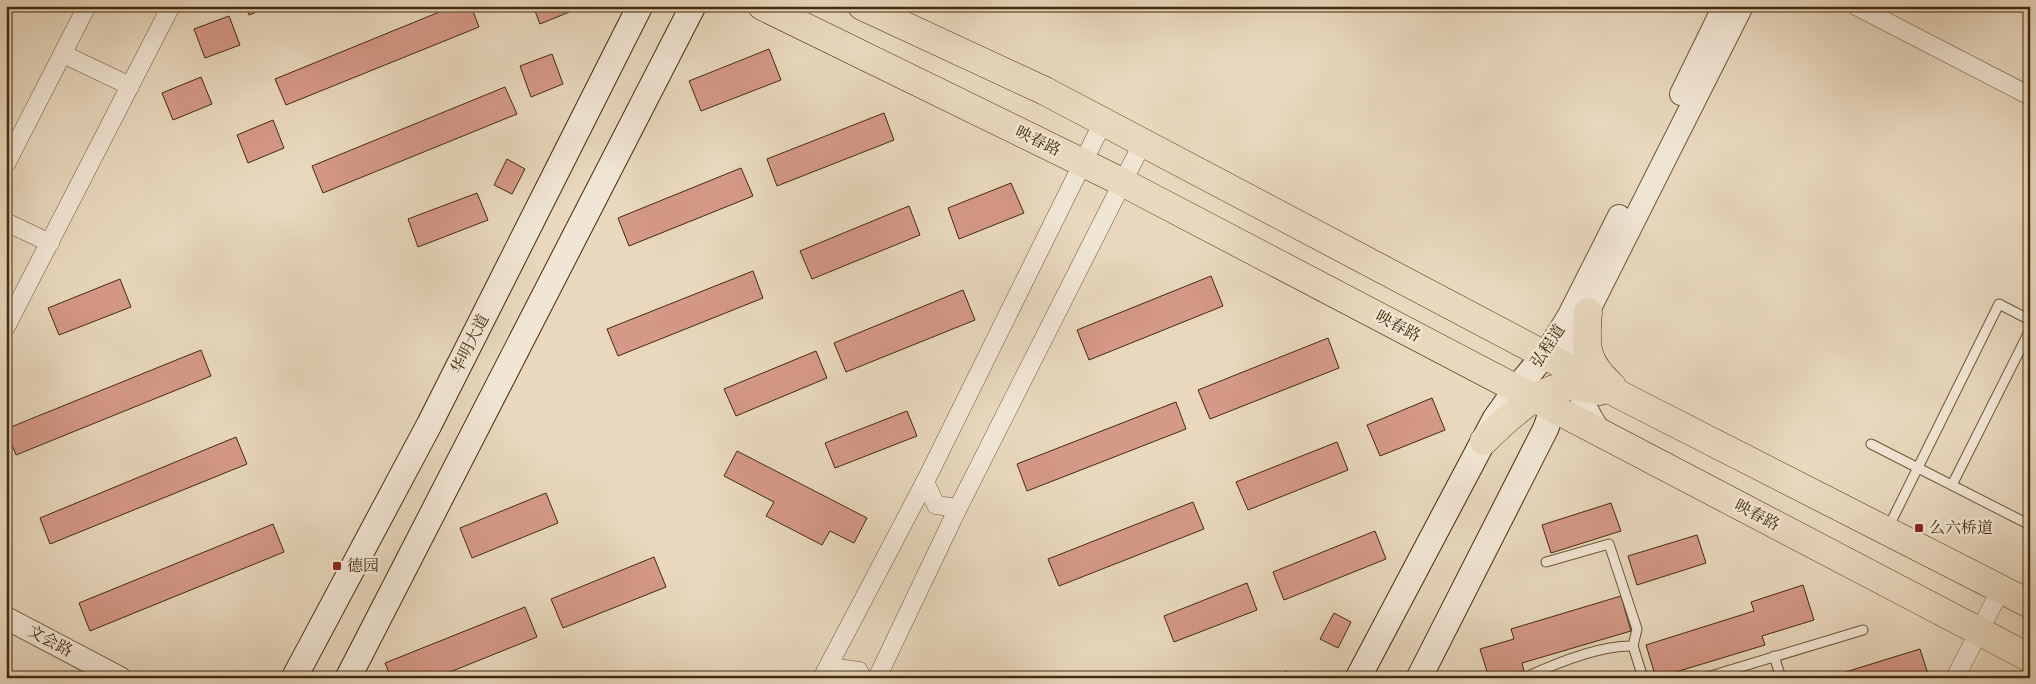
<svg xmlns="http://www.w3.org/2000/svg" width="2036" height="684" font-family="Cardo,'Noto Serif SC',serif">
<style>
.building{fill:#d59987;stroke:#432b08}
.lines{fill:none;stroke-linecap:round;stroke-linejoin:round}
.service-casing{stroke:#6c5636;stroke-width:11}
.minor-casing{stroke:#6c5636;stroke-width:19}
.tertiary-casing{stroke:#6c5636;stroke-width:24}
.secondary-casing{stroke:#432b08;stroke-width:27}
.primary-casing{stroke:#432b08;stroke-width:29}
.service{stroke:#f1e6d5;stroke-width:9}
.minor{stroke:#f1e6d5;stroke-width:18}
.tertiary{stroke:#f1e6d5;stroke-width:22}
.secondary{stroke:#f1e6d5;stroke-width:25}
.primary{stroke:#e9d8be;stroke-width:28}
.poi-dot{fill:#8f2418;stroke:#f1e6d5;stroke-width:2}
.labels{text-anchor:middle;dominant-baseline:central;stroke-width:5;stroke-linejoin:round;paint-order:stroke}
.street-label{font-size:16px;fill:#432b08;stroke:#f1e6d5}
.poi-label{font-size:16px;fill:#432b08;stroke:#f1e6d5;text-anchor:start}
</style>
<rect width="100%" height="100%" fill="#e9d8be"/>
<filter id="stains"><feTurbulence type="fractalNoise" baseFrequency=".004" numOctaves="4"/><feColorMatrix values="0 0 0 0 .2 0 0 0 0 .09 0 0 0 0 .02 0 0 0 .5 -.17"/></filter>
<radialGradient id="worn" r=".72"><stop offset=".6" stop-color="#630" stop-opacity="0"/><stop offset="1" stop-color="#630" stop-opacity=".3"/></radialGradient>
<g class="building">
<path d="M245,6H272L249,15Z"/>
<path d="M454,6H471L479,27L286,105L275,79Z"/>
<path d="M533,6H584L540,24Z"/>
<path d="M229,16L240,45L205,58L194,29Z"/>
<path d="M769,49L781,80L701,111L689,81Z"/>
<path d="M552,54L563,84L531,97L520,66Z"/>
<path d="M201,77L212,104L173,120L162,93Z"/>
<path d="M505,87L517,114L323,193L312,166Z"/>
<path d="M884,113L894,140L777,186L767,159Z"/>
<path d="M273,120L284,148L248,163L237,135Z"/>
<path d="M507,159L525,169L512,194L494,185Z"/>
<path d="M741,168L753,196L629,246L618,218Z"/>
<path d="M1011,183L1024,213L959,239L948,208Z"/>
<path d="M477,193L488,220L418,247L408,219Z"/>
<path d="M909,206L920,235L812,279L800,251Z"/>
<path d="M753,271L763,298L618,356L607,329Z"/>
<path d="M1211,276L1223,306L1089,360L1077,330Z"/>
<path d="M120,279L131,307L59,335L48,308Z"/>
<path d="M963,290L975,320L846,372L834,343Z"/>
<path d="M1328,338L1339,368L1210,419L1198,390Z"/>
<path d="M201,350L211,376L16,455L6,429Z"/>
<path d="M816,351L827,378L736,416L724,389Z"/>
<path d="M1432,398L1445,430L1380,456L1367,425Z"/>
<path d="M1176,402L1186,429L1027,491L1017,464Z"/>
<path d="M907,411L917,436L835,468L825,443Z"/>
<path d="M236,437L247,464L50,544L40,518Z"/>
<path d="M1337,442L1348,470L1248,510L1236,482Z"/>
<path d="M737,451L867,518L854,543L830,531L822,545L766,516L774,502L724,476Z"/>
<path d="M546,493L558,523L472,558L460,528Z"/>
<path d="M1193,502L1204,529L1059,586L1048,559Z"/>
<path d="M1611,503L1621,531L1551,553L1542,525Z"/>
<path d="M273,524L284,552L90,631L79,603Z"/>
<path d="M1375,531L1386,559L1284,600L1273,572Z"/>
<path d="M1697,535L1706,563L1637,585L1628,556Z"/>
<path d="M654,557L666,587L563,628L551,599Z"/>
<path d="M1247,583L1257,610L1174,642L1164,616Z"/>
<path d="M1803,585L1814,620L1762,636L1765,645L1656,678L1646,645L1754,611L1751,602Z"/>
<path d="M1621,596L1631,631L1522,663L1524,671L1500,678H1489L1480,649L1514,639L1511,629Z"/>
<path d="M525,607L537,637L435,678H391L385,663Z"/>
<path d="M1334,613L1351,622L1338,648L1320,639Z"/>
<path d="M1920,649L1929,677L1927,678H1826Z"/>
<path d="M1285,671L1298,678H1281Z"/>
</g>
<g class="lines">
<g class="service-casing">
<g id="service">
<path d="M1871,444L2030,525"/>
<path d="M1952,485L2030,330"/>
<path d="M1888,528L1999,304L2030,320"/>
<path d="M1546,562L1609,544L1637,629L1633,646L1643,678"/>
<path d="M1774,656L1781,678"/>
<path d="M1524,678C1554,664 1601,645 1633,646"/>
<path d="M1704,678L1863,630"/>
</g>
</g>
<g class="minor-casing">
<g id="minor">
<path d="M1856,6L2030,96"/>
<path d="M63,54L130,86"/>
<path d="M1103,122L925,482L936,505L958,508L1143,142"/>
<path d="M6,164L87,6"/>
<path d="M6,222L50,243"/>
<path d="M6,327L171,6"/>
<path d="M822,678L925,482"/>
<path d="M824,678L837,668L859,671L862,678"/>
<path d="M877,678L958,508"/>
<path d="M1955,678L2001,589"/>
</g>
</g>
<g class="tertiary-casing">
<g id="tertiary">
<path d="M1681,94L1724,6"/>
<path d="M1545,354L1569,315L1619,216"/>
<path d="M1564,365L1588,312L1742,6"/>
<path d="M1573,372C1579,394 1587,414 1601,433"/>
<path d="M6,618L120,678"/>
</g>
</g>
<g class="secondary-casing">
<g id="secondary">
<path d="M294,678L429,425L640,6"/>
<path d="M348,678L693,6"/>
<path d="M1358,678L1495,419L1517,388L1545,354"/>
<path d="M1419,678L1546,428L1553,407L1556,389"/>
</g>
</g>
<g class="primary-casing">
<g id="primary">
<path d="M762,6L1124,183L2030,658"/>
<path d="M862,6L1045,91L1626,398L2030,604"/>
<path d="M1588,312C1585,347 1585,362 1612,386"/>
<path d="M1484,441C1501,424 1533,394 1557,388C1571,385 1586,387 1600,391"/>
</g>
</g>
<use href="#service" class="service"/>
<use href="#minor" class="minor"/>
<use href="#tertiary" class="tertiary"/>
<use href="#secondary" class="secondary"/>
<use href="#primary" class="primary"/>
</g>
<g class="poi-dot">
<rect x="1914" y="523" width="10" height="10" rx="2.5"/>
<rect x="332" y="561" width="10" height="10" rx="2.5"/>
</g>
<g class="labels">
<g class="street-label">
<text transform="translate(1038 141) rotate(26)">映春路</text>
<text transform="translate(1398 326) rotate(28)">映春路</text>
<text transform="translate(470 344) rotate(-63)">华明大道</text>
<text transform="translate(1548 346) rotate(-56)">弘程道</text>
<text transform="translate(1757 515) rotate(28)">映春路</text>
<text transform="translate(50 641) rotate(28)">文会路</text>
</g>
<g class="poi-label">
<text x="1929" y="528">么六桥道</text>
<text x="347" y="566">德园</text>
</g>
</g>
<rect width="2036" height="684" fill="none" stroke="#e9d8be" stroke-width="25"/>
<rect x="8" y="8" width="2021" height="669" fill="none" stroke="#432b08" stroke-width="2.5"/>
<rect x="12" y="12" width="2011" height="659" fill="none" stroke="#432b08"/>
<rect width="100%" height="100%" filter="url(#stains)"/>
<rect width="100%" height="100%" fill="url(#worn)"/>
</svg>
